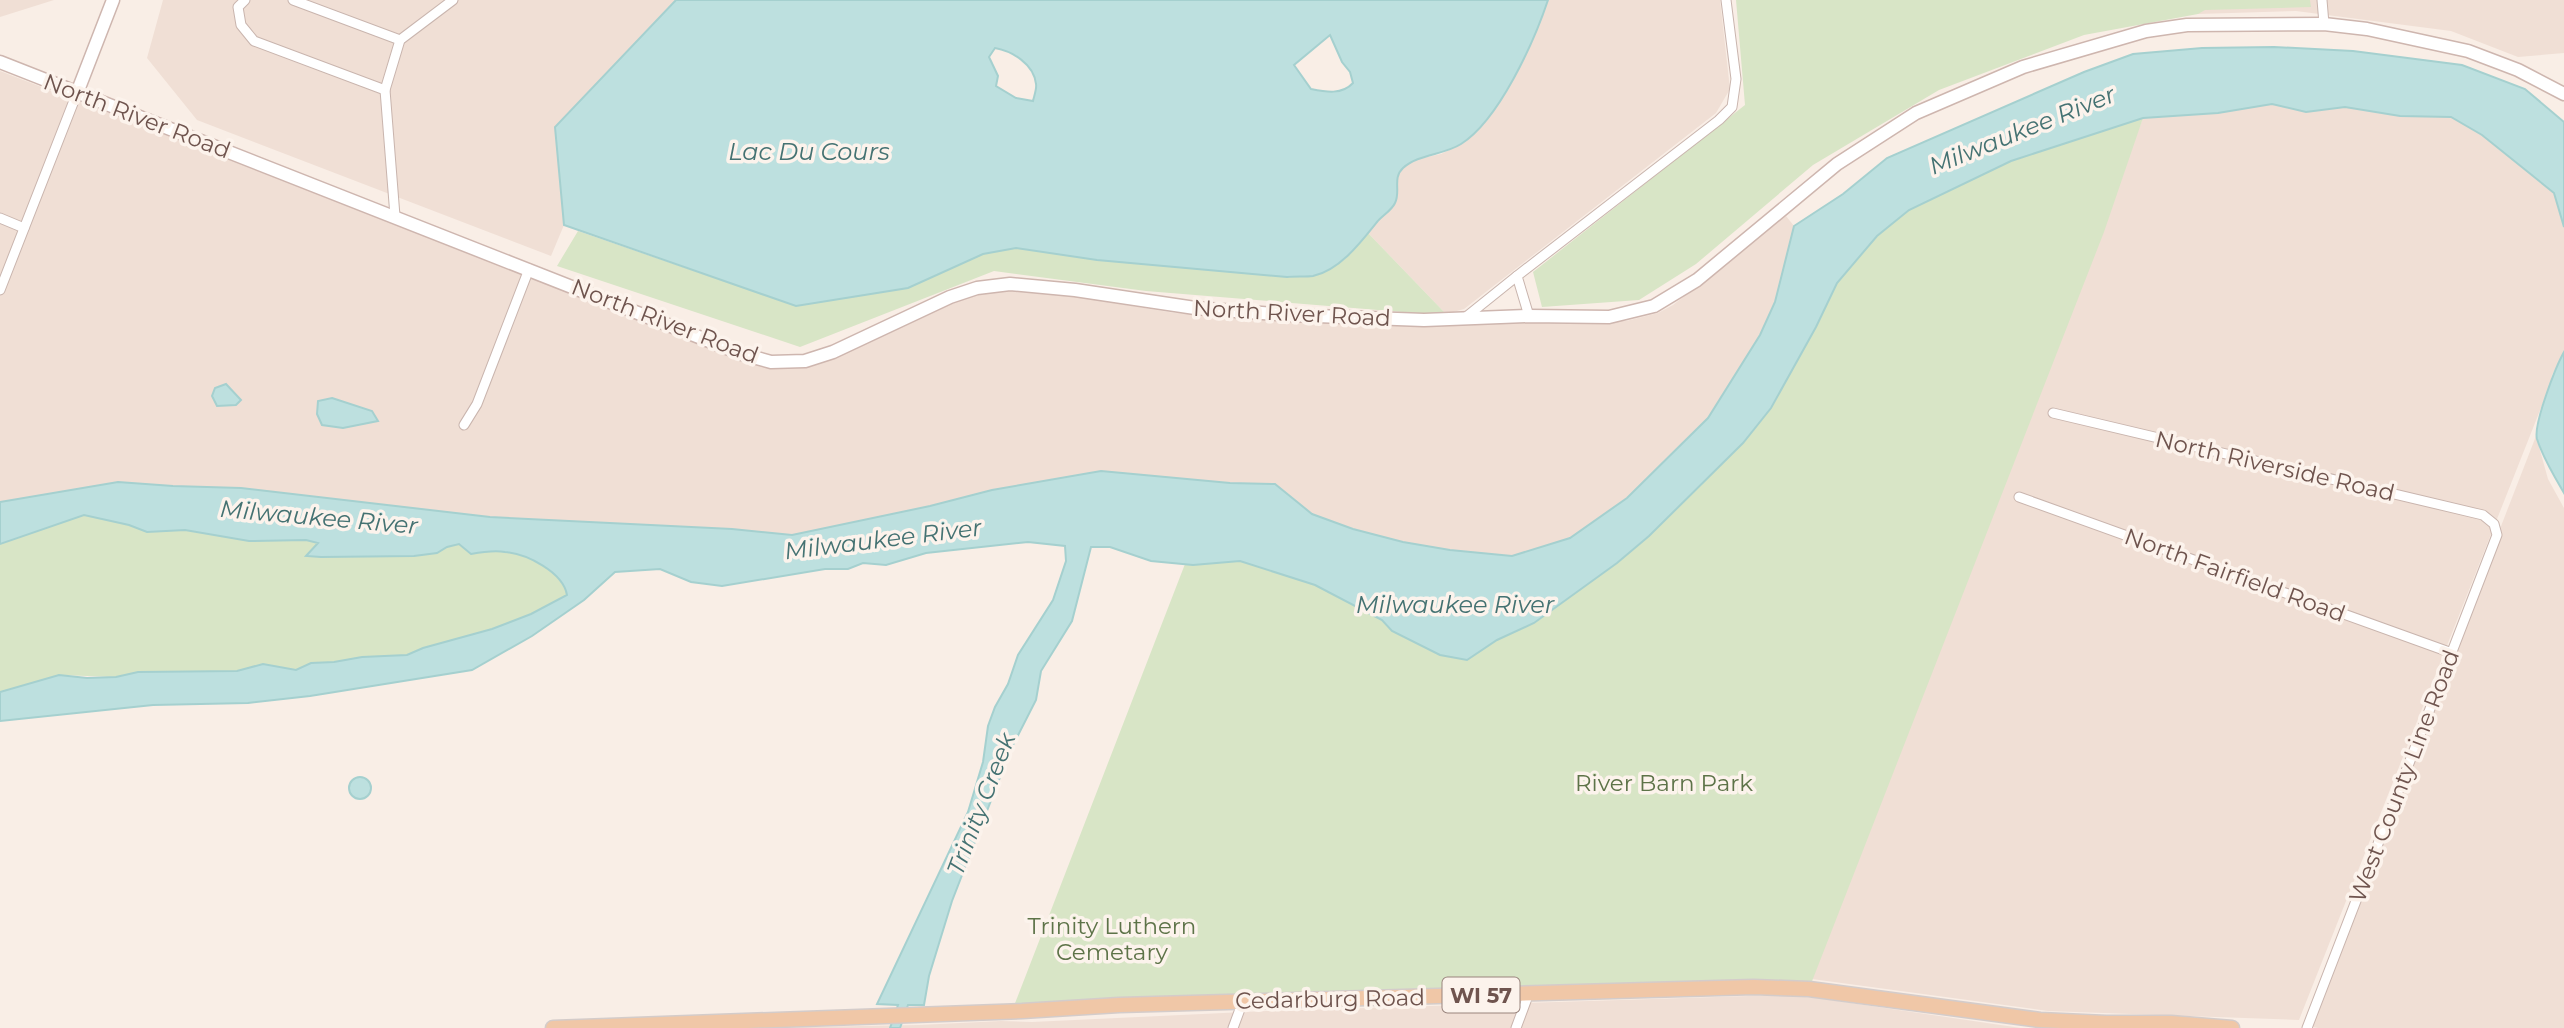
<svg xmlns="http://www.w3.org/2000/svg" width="2564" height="1028" font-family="Montserrat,sans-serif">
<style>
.residential{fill:#f0dfd5}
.green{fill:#d8e5c6}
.water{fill:#bde0df;stroke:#a5d0cf;stroke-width:2;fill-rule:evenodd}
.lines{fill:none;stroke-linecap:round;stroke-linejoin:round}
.street-casing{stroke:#c9b5ae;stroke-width:11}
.secondary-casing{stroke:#ceb6af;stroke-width:15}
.primary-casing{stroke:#d4ccca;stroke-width:17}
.street{stroke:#fff;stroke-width:9}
.secondary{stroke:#fff;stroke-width:12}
.primary{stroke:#f0c7a7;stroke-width:14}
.labels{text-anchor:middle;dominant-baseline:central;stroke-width:7;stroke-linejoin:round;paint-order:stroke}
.shield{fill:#fcf3ec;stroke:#99847d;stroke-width:2}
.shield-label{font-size:21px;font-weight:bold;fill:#6f544e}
.street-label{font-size:23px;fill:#6f544e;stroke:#fcf3ec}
.park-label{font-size:23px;fill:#5d7348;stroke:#fcf3ec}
.water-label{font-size:24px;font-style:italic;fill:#447272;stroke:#fcf3ec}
</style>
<rect width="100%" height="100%" fill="#f9eee6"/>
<g class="residential">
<path d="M0,0H54L0,17Z"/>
<path d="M163,0H676L555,127L564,225L551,256L197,120L147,58Z"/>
<path d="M1548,0H1720L1730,89L1716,113L1464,309L1446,314L1368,233L1382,215L1394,206L1397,200V177L1402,169L1414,160L1441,154L1463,143L1485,121L1508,90Z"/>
<path d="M2197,0H2564V53L2518,57L2451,31L2296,11L2198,14Z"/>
<path d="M0,71L770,367L793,368L826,361L943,305L980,294L996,291H1023L1064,295L1175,313L1378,325L1626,321L1658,313L1673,305L1786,216L1794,226L1775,302L1760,335L1708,418L1627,498L1570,538L1512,556L1450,550L1403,542L1353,529L1312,514L1274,484L1230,483L1101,471L992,490L930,506L792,535L732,529L490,517L241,488L173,486L118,482L0,502Z"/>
<path d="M2272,104L2306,112L2345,107L2400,116L2451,117L2482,135L2554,193L2564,227V352L2552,375L2550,385L2299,1020L2048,1011L1812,979L2143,118Z"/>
<path d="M2536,436L2548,479L2564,508V1028H2318L2307,1026Z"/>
<path d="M1781,995L1817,998L2021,1028H746L919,1025L1001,1021L1032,1022L1266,1011Z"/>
</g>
<g class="green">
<path d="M1736,0H2310L2311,7L2205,10L2198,14L2084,35L1939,90L1813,165L1696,264L1639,300L1542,307L1533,272L1745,105Z"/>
<path d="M2143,118L2104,232L1809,989L1012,1011L1185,564L1239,561L1315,585L1382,620L1392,631L1467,660L1497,640L1533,623L1617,563L1649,536L1743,443L1771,408L1816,327L1837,283L1877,236L1909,210L2010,161Z"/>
<path d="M578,231L796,306L908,288L983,254L1016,248L1097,260L1287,277L1344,260L1368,233L1446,314L1452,316L1146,291L994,271L800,347L557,266Z"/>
<path d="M84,515L129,525L147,532L185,530L249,541L306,540L318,543L307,556L321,557L414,556L437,553L447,547L459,544L471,554C482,552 493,550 505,552C527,554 563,572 567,596L531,614L492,629L423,648L407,655L362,657L334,662L311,663L296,670L263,664L237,671L138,672L116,677L59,675L0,692V544Z"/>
</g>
<g class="water">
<path d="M676,0H1548C1534,42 1499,120 1461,144C1444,155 1418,154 1403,168C1392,178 1401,192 1395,203C1392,210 1382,216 1377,222C1361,242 1340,270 1313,276C1305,277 1295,276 1287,277L1097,260L1016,248L983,254L908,288L796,306L564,225L555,127ZM1330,35L1342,62L1350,72L1353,83C1342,95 1326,92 1311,89L1294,65ZM995,48C1012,51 1034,64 1036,84C1037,89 1034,96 1033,101L1016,98L996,86L998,76L989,57Z"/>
<path d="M2274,47L2353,51L2462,65L2525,89L2564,122V227L2554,193L2482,135L2451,117L2400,116L2345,107L2306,112L2272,104L2218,113L2143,118L2011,161L1909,210L1877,236L1837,283L1816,327L1771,408L1743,443L1649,536L1617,563L1534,623L1497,640L1467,660L1440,655L1392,631L1382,620L1315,585L1240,561L1193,565L1151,561L1110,547H1091L1072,621L1041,671L1036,700L1011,749L952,901L929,976L924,1005H908L900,1028H890L898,1005L877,1004L968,812L983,762L988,726L995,707L1008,684L1018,655L1053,600L1066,561L1065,546L1028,542L926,553L886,565L863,563L848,569H825L722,586L691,582L660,569L615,572L584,600L532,636L472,670L310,696L248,703L153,705L0,721V692L59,675L87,678L116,677L138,672L237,671L263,664L296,670L311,663L334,662L362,657L407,655L423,648L492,629L531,614L567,595C563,572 527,554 505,552C493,550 482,552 471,554L459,544L447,547L437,553L414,556L321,557L306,556L318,543L306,540L249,541L185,530L147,532L129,525L84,515L0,544V502L118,482L173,486L241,488L490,517L732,529L792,535L930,506L992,490L1101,471L1230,483L1275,484L1312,514L1353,529L1403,542L1450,550L1512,556L1570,538L1627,498L1708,418L1760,335L1775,302L1794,226L1843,194L1887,158L2084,72L2133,54L2202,48Z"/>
<path d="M2564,352V493C2554,476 2543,458 2537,439C2533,425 2556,366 2564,352Z"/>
<path d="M226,384L241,400L236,405L217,406L212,396L215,388Z"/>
<path d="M332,398L372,411L378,421L343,428L322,425L317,414L318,401Z"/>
<circle cx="360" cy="788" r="11"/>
</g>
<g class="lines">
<g class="street-casing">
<g id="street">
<path d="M245,0L238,7L241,25L254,41L385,90"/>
<path d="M293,0L400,40"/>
<path d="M2322,0L2324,24"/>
<path d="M395,216L385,90L400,40L453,0"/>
<path d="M0,218L24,228"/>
<path d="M0,290L77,93"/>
<path d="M1529,316L1517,276L1719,120L1732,107L1736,79L1726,0"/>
<path d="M1466,317L1517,276"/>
<path d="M2053,413L2483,515L2494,524L2497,535L2307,1028"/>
<path d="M464,425L477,404L529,269"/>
<path d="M2019,497L2452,653"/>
<path d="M1233,1028L1243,1001"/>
<path d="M1516,1028L1529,993"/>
</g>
</g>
<g class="secondary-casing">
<g id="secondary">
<path d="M0,62L742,354L771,362L805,361L833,352L950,297L977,288L1010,284L1075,290L1195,308L1290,315L1424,320L1529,316L1609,317L1654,306L1697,280L1837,164L1916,113L2023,67L2146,31L2187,25L2324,24L2367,29L2468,51L2518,70L2564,94"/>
<path d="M77,93L113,0"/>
</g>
</g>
<g class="primary-casing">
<path id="primary" d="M553,1028L1022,1011L1119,1005L1754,987L1809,989L2040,1020L2106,1023H2171L2232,1028"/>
</g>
<use href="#street" class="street"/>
<use href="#secondary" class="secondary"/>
<use href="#primary" class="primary"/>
</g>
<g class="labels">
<rect class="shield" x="1442.5" y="977.5" width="77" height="35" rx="5"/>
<g class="shield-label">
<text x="1481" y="995">WI 57</text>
</g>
<g class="street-label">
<text transform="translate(137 116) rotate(21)">North River Road</text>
<text transform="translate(1292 313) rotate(3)">North River Road</text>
<text transform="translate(665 321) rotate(21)">North River Road</text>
<text transform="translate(2275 466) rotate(13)">North Riverside Road</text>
<text transform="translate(2235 575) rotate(20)">North Fairfield Road</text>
<text transform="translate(2404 776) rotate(-69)">West County Line Road</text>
<text transform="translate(1330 999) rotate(-1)">Cedarburg Road</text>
</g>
<g class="park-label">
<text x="1664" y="783">River Barn Park</text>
<text x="1112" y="926">Trinity Luthern<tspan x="1112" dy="26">Cemetary</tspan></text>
</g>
<g class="water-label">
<text transform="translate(2022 130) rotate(-22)">Milwaukee River</text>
<text x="809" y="151">Lac Du Cours</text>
<text transform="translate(319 517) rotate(5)">Milwaukee River</text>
<text transform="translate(883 539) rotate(-7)">Milwaukee River</text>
<text x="1455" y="604">Milwaukee River</text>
<text transform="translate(981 804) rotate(-69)">Trinity Creek</text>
</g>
</g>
</svg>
